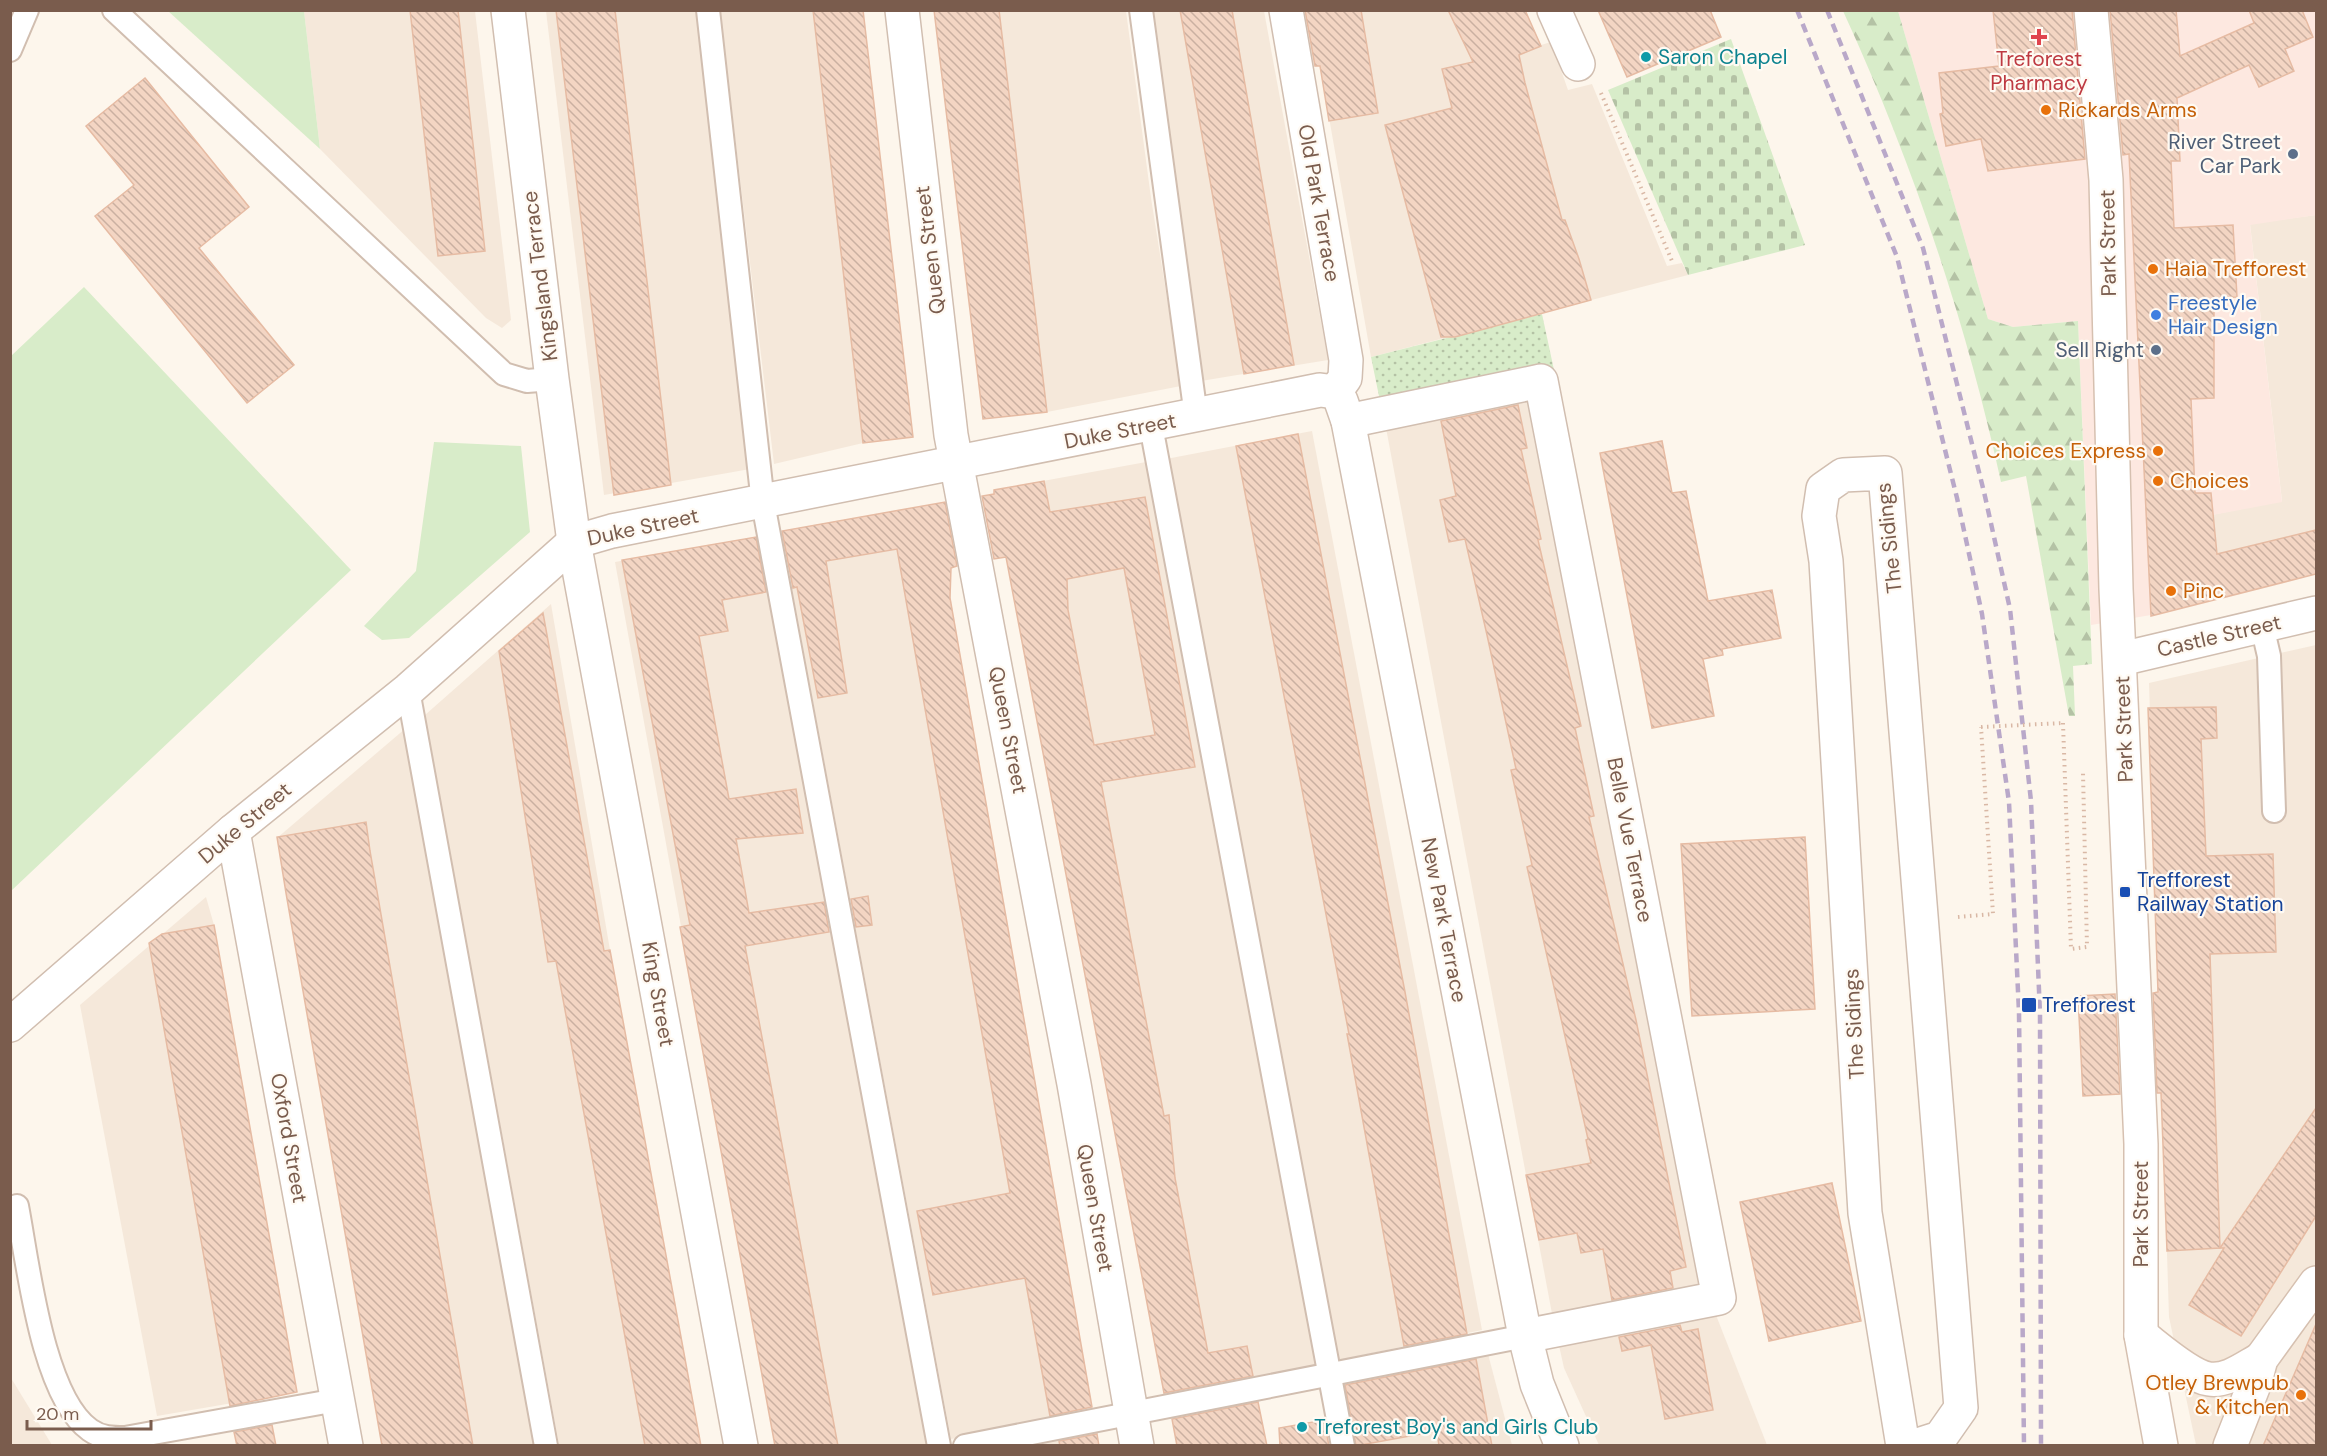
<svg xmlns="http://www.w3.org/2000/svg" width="2327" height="1456" font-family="'DM Sans',sans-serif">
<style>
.residential{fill:#f5e8da}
.commercial{fill:#fde8e0}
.grass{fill:url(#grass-dots)}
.forest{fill:url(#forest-firs)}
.cemetery{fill:url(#cemetery-stones)}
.green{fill:#d8ecc9}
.building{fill:url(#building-back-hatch);stroke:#e6bba3;stroke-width:1.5;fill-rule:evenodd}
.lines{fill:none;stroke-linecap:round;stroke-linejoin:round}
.lane-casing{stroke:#d1beb0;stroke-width:26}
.street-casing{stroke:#d1beb0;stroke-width:36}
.secondary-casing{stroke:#d6c0b0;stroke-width:36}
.path{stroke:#d9b8a5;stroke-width:4;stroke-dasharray:1.5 4.5;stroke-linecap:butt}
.lane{stroke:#fff;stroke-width:22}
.street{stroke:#fff;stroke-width:33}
.secondary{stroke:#fff;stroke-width:33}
.rail{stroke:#b9a8c9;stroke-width:4.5;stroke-dasharray:9 6;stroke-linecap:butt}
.path-bridge{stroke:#d9b8a5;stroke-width:4;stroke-dasharray:1.5 4.5;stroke-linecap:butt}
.health-dot{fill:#e0444e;stroke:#fffaf3;stroke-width:2}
.culture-dot{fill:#0f9aa8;stroke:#fffaf3;stroke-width:2}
.food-dot{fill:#e8710a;stroke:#fffaf3;stroke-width:2}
.service-dot{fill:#5c6f8a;stroke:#fffaf3;stroke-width:2}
.shop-dot{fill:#3f7fe0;stroke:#fffaf3;stroke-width:2}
.transit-dot{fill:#1a4fb4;stroke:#fffaf3;stroke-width:2}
.labels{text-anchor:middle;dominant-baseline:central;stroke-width:4.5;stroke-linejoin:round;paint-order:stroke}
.culture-label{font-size:21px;fill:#0d838f;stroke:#fffaf3;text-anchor:start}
.health-label{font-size:21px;fill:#be3a42;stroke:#fffaf3}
.food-label{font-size:21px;fill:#c56008;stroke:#fffaf3;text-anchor:start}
.service-label{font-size:21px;fill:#4e5e75;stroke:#fffaf3;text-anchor:end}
.street-label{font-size:21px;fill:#7a5c4d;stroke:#fffaf3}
.shop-label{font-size:21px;fill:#366cbe;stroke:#fffaf3;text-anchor:start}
.transit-label{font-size:21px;fill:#164399;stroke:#fffaf3;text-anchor:start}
</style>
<defs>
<pattern id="grass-dots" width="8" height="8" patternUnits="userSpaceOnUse" patternTransform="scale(1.5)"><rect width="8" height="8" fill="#d8ecc9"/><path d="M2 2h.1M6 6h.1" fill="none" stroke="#b4c2a5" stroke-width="1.8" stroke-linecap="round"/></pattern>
<pattern id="forest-firs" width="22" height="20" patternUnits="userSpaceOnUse" patternTransform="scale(1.5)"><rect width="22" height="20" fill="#d8ecc9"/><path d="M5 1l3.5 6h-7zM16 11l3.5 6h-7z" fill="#b4c2a5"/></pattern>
<pattern id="cemetery-stones" width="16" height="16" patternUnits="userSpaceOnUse" patternTransform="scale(1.5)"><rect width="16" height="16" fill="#d8ecc9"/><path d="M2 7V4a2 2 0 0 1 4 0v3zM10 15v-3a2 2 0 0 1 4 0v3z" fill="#b4c2a5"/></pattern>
<pattern id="building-back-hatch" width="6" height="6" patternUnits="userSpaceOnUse" patternTransform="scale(1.5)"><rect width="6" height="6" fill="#f3d5c3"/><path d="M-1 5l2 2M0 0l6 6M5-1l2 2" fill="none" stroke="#cab0a1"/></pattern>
</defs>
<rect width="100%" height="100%" fill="#fdf6ec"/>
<g class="residential">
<path d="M304,11H475L511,320L502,328L486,318L320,149Z"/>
<path d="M546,11H697L750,469L604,495Z"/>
<path d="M720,11H863L913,437L863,443L774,464Z"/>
<path d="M934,11H1126L1151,198L1181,386L1047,412L983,419Z"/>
<path d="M1153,11H1264L1328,360L1201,381Z"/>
<path d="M1302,11H1525L1541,45L1551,42L1568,90L1592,84L1667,266L1682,263L1688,275L1371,357L1320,66L1310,67Z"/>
<path d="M2316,215V574L2294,579L2207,556L2201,517L2282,501L2250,224Z"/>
<path d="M1531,397L1707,1292L1553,1319L1386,428Z"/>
<path d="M1312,431L1482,1330L1334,1361L1166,459Z"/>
<path d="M1146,462L1319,1368L1164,1395L994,490Z"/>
<path d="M934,504L1093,1412L951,1439L781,531Z"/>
<path d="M757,537L767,592L775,605L929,1445H775L615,562Z"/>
<path d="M551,604L610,950L701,1445H559L425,715Z"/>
<path d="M2316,645V1445H2196L2169,1317L2149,683Z"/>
<path d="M406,728L535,1445H382L277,838Z"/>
<path d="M206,897L214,925L297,1392L157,1416L80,1005Z"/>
<path d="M1714,1310L1767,1445H1599L1564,1368L1558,1341Z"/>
<path d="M1488,1354L1512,1445H1353L1340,1383Z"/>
<path d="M10,1378H11L52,1445H11Z"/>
<path d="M1096,1432L1099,1445L1026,1446Z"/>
</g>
<path class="commercial" d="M1898,11H2316V215L2250,225L2282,502L2213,515L2163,613L2091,625L2078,321L2013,327L1988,319Z"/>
<path class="grass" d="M1542,314L1554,370L1380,401L1371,357Z"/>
<path class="forest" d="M1843,11H1898L1988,319L2013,327L2078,321L2092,664L2073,666L2075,716H2069L2026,476L2001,482C1966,321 1912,161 1843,11Z"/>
<path class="cemetery" d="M1731,39L1805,245L1688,275L1608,90Z"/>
<g class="green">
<path d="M168,11H304L320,149Z"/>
<path d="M84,287L351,570L11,891V356Z"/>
<path d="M434,442L521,446L530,532L409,638L382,640L364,626L416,571Z"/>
</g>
<g class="building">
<path d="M410,10H458L485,251L438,256Z"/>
<path d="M556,10H615L671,485L614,495Z"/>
<path d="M813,10H863L913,437L863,443Z"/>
<path d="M934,10H999L1047,412L983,419Z"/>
<path d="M1180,10H1232L1294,365L1244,374Z"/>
<path d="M1305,10H1361L1378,113L1329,121L1320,66H1315Z"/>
<path d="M1448,10H1525L1541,46L1519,55L1525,83L1562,220H1565L1579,259L1591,300L1455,337H1441L1385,125L1452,108L1442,69L1473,62Z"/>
<path d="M1598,10H1710L1721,37L1627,77Z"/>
<path d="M1993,10H2072L2085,159L1988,171L1981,139L1946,146L1940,114L1943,113L1939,73L1999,66Z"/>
<path d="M2110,10H2176L2180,56L2254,23L2249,10H2302L2313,37L2285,49L2294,71L2259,87L2249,65L2177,98L2180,161H2171L2174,228L2233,225L2237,297L2214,298V398L2191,399L2195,493H2211L2217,554L2316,530V574L2151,616L2129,154L2123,155Z"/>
<path d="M145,78L249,207L199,248L294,365L247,403L95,216L134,185L86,126Z"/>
<path d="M1518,405L1527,448L1521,449L1541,539L1538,540L1581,726L1575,728L1594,816L1589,817L1636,1020L1686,1267L1670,1271L1673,1288L1612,1300L1603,1249L1581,1253L1577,1233L1539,1240L1526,1175L1591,1163L1586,1140L1588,1139L1527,867L1532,865L1511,770L1516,769L1487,635L1465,539L1449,542L1440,500L1456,496L1441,421Z"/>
<path d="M1298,434L1405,992L1467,1334L1404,1346L1347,1034H1349L1236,446Z"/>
<path d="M1662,441L1672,493L1686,491L1708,601L1772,590L1781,638L1722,649L1723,655L1703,659L1714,716L1652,728L1600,453Z"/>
<path d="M1044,481L1050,512L1145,497L1195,767L1101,782L1164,1116L1169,1115L1175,1178L1208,1353L1247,1346L1253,1376L1164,1393L1006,557L994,559L982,496L994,494V490ZM1124,568L1155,735L1094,745L1068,610L1067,579Z"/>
<path d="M945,502L957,566L951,568L950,598L1092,1407L1050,1416L1025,1278L933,1295L917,1211L1010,1193L897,549L826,561L847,693L818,698L797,587L793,588L782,531Z"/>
<path d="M756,537L766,592L722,600L728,631L699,636L729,799L796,789L803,833L736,839L749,913L824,902L829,932L745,946L838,1446H775L680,927L690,925L622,560Z"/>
<path d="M543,613L604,951L610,950L701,1446H645L556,961L548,962L499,651Z"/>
<path d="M2216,707L2217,738L2201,739L2206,856L2273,854L2276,952L2210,954L2220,1248L2167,1251L2161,1093H2157L2153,993L2158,992L2148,708Z"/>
<path d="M366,822L370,851L473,1446H382L286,893L277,837Z"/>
<path d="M1805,837L1815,1009L1692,1016L1681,844Z"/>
<path d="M868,896L872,925L856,927L851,899Z"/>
<path d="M214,925L297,1392L230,1406L149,943L162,934Z"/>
<path d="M2115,994L2120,1094L2083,1096L2078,996Z"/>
<path d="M2316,1108V1216L2241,1336L2189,1305L2224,1248H2220Z"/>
<path d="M1832,1183L1861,1321L1769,1341L1740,1202Z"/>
<path d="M2316,1324V1446H2263Z"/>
<path d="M1680,1325L1682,1332L1698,1329L1713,1410L1665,1419L1651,1345L1622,1351L1619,1337Z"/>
<path d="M1476,1359L1492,1446H1439L1437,1431L1356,1446L1345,1385Z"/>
<path d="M1258,1402L1267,1446H1177L1172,1419Z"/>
<path d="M1324,1420L1329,1446H1280L1279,1428Z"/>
<path d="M272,1425L276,1446H237L234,1432Z"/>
<path d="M1097,1434L1099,1446H1060L1059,1441Z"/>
</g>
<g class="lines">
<g class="lane-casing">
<g id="lane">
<path d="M114,10L504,374L527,381L552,379"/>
<path d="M708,10L763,503L939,1446"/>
<path d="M1141,10L1196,416"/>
<path d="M10,50L27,10"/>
<path d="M1151,426L1343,1446"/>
<path d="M2262,626L2269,656L2274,811"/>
<path d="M408,690L546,1446"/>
<path d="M17,1206C28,1263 42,1396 90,1430C101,1438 113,1438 125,1438L337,1400"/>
<path d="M965,1446L1525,1336"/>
</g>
</g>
<g class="street-casing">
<g id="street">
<path d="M508,10L552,379L574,542L741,1446"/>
<path d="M902,10L951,435L1074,1084L1137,1446"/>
<path d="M1286,10L1346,360L1345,378L1335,392"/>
<path d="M1554,10L1578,64"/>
<path d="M1341,401L1348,421L1525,1336L1537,1384L1562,1446"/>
<path d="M1348,421L1541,381L1719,1298L1525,1336"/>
<path d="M2121,659L2316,613"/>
<path d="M233,831L346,1446"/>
<path d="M10,1025L233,831L408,690L574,542L612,531L1320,390L1335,392"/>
<path d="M1903,1446L1865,1213L1826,561L1819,516L1823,489L1843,475L1885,473L1961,1408L1940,1438L1915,1446"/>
</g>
</g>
<g class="secondary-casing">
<g id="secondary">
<path d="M2091,10L2106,180L2116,589L2141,1144V1335L2161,1446"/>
<path d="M2141,1335C2157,1347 2189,1376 2209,1379C2227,1382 2246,1367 2261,1359"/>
<path d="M2230,1446L2254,1385L2261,1359L2316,1283"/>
</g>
</g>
<g class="path">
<path d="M1601,93L1672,261"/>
<path d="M2063,723L2071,949L2087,947L2083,773"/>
<path d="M1958,917L1993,914L1981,727"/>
</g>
<use href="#lane" class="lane"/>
<use href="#street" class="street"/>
<use href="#secondary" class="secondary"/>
<g class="rail">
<path d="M1797,10L1897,257L1957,498L1982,614L2009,802L2019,1012L2024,1446"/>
<path d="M1827,10L1923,248L1984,492L2010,609L2031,801L2040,1014L2041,1446"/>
</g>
<path class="path-bridge" d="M1981,727L2063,723"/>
</g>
<path class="health-dot" d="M2036 28h6v6h6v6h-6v6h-6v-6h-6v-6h6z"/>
<g class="culture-dot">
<circle cx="1646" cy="57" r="6"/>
<circle cx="1302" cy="1427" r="6"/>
</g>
<g class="food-dot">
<circle cx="2046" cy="110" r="6"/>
<circle cx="2153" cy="269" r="6"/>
<circle cx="2158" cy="451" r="6"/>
<circle cx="2158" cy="481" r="6"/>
<circle cx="2171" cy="591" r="6"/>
<circle cx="2301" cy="1395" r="6"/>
</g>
<g class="service-dot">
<circle cx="2293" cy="154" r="6"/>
<circle cx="2156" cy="350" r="6"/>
</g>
<circle class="shop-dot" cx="2156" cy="315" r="6"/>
<g class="transit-dot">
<rect x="2119" y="886" width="12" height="12" rx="3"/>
<rect x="2021" y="997" width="16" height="16" rx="3"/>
</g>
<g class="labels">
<g class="culture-label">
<text x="1658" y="57">Saron Chapel</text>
<text x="1314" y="1427">Treforest Boy's and Girls Club</text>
</g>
<g class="health-label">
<text x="2039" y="59">Treforest<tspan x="2039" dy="24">Pharmacy</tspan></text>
</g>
<g class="food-label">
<text x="2058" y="110">Rickards Arms</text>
<text x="2165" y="269">Haia Trefforest</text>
<text x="2146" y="451" text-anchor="end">Choices Express</text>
<text x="2170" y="481">Choices</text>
<text x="2183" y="591">Pinc</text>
<text x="2289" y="1383" text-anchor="end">Otley Brewpub<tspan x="2289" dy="24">&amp; Kitchen</tspan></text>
</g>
<g class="service-label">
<text x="2281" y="142">River Street<tspan x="2281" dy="24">Car Park</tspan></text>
<text x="2144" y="350">Sell Right</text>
</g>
<g class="street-label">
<text transform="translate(1319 203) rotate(80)">Old Park Terrace</text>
<text transform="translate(2108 243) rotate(-91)">Park Street</text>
<text transform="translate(930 250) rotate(-97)">Queen Street</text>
<text transform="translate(540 276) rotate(-97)">Kingsland Terrace</text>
<text transform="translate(1120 431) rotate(-11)">Duke Street</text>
<text transform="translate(643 527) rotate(-12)">Duke Street</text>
<text transform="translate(1889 538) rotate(-96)">The Sidings</text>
<text transform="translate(2219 636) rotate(-13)">Castle Street</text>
<text transform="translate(2124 729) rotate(-92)">Park Street</text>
<text transform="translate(1008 730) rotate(79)">Queen Street</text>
<text transform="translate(245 823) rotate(-40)">Duke Street</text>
<text transform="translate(1630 840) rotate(79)">Belle Vue Terrace</text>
<text transform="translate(1444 920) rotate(79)">New Park Terrace</text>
<text transform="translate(658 994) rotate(80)">King Street</text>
<text transform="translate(1854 1024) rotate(-93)">The Sidings</text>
<text transform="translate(289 1138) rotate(80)">Oxford Street</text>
<text transform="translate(1095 1208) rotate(80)">Queen Street</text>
<text transform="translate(2141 1214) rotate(-90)">Park Street</text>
</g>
<g class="shop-label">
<text x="2168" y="303">Freestyle<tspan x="2168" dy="24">Hair Design</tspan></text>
</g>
<g class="transit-label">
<text x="2137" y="880">Trefforest<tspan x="2137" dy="24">Railway Station</tspan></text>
<text x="2042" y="1005">Trefforest</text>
</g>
</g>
<rect width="2327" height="1456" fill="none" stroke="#7a5c4d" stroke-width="24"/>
<path d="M27 1420v9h124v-9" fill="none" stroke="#7a5c4d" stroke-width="3"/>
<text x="36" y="1420" font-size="18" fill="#7a5c4d" stroke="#fffaf3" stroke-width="4.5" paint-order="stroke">20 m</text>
</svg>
